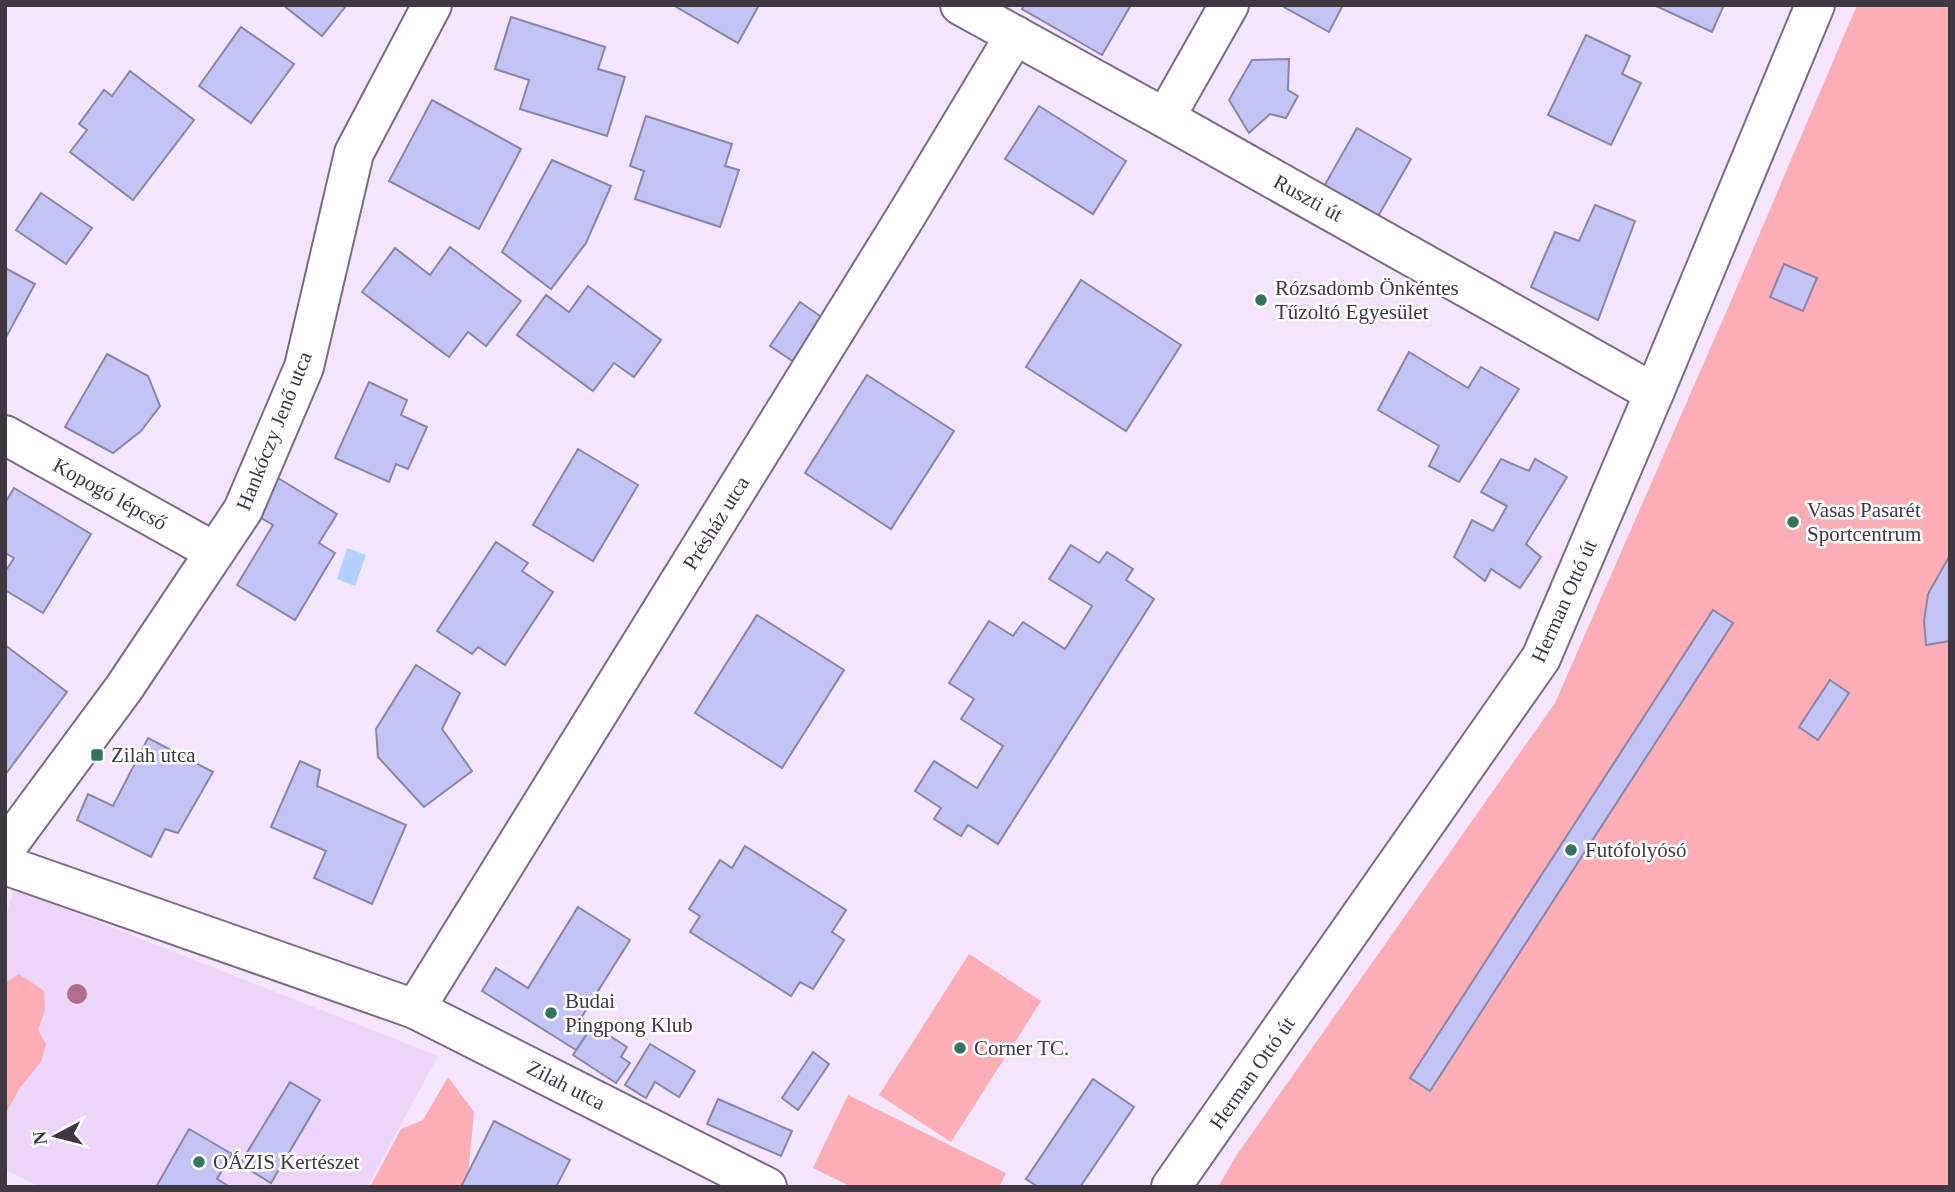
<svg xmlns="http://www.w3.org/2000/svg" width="1955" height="1192" font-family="'Times New Roman',serif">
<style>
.built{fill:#edd5f9}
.green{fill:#fcadb6}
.water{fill:#b3d1fd}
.building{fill:#c4c3f5;stroke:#8888a6;stroke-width:2}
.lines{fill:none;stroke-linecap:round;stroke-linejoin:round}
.street-casing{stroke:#7d6b86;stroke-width:42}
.street{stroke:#fff;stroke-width:38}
.tree{fill:#b46d8b}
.poi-dot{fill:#357461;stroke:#fff;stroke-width:2.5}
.labels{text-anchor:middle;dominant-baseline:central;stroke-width:5;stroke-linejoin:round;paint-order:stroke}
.street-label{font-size:21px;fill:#3f3843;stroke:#fff}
.poi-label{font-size:21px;fill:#3f3843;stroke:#fff;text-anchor:start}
</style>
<rect width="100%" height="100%" fill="#f4e4fc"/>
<path class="built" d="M14,889L438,1056L367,1187H40L5,1169V919Z"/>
<g class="green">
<path d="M1857,5H1950V1187H1218L1236,1156L1555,703L1731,301Z"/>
<path d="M969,954L1041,1001L951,1142L879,1095Z"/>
<path d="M19,974L44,991L45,1010L38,1030L46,1044L41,1062L19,1089L5,1115V983Z"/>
<path d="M448,1077L474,1112L467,1187H370L401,1129L423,1120Z"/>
<path d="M848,1095L1006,1173L999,1187H852L813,1168Z"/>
</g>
<path class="water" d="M347,548L366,555L355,586L337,579Z"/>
<g class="building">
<path d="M283,5H343L345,7L322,36Z"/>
<path d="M673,5H759L738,43Z"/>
<path d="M1024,5H1131L1102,55L1022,9Z"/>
<path d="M1285,5H1343L1329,32L1284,7Z"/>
<path d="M1654,5H1724L1712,32Z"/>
<path d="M511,17L605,47L598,69L625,77L607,136L520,109L529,80L495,69Z"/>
<path d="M241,27L294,64L251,123L199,86Z"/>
<path d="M1586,35L1630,56L1622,74L1641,83L1611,145L1548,115Z"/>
<path d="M1289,59L1288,90L1298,96L1286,118L1270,114L1249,133L1229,100L1252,60Z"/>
<path d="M130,71L194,120L133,200L70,152L87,130L79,124L104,90L112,96Z"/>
<path d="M432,100L521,149L479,229L389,181Z"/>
<path d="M1039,106L1126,161L1093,214L1005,159Z"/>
<path d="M646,116L732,144L725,166L739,170L720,227L635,199L644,171L630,166Z"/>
<path d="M1357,128L1411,159L1377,218L1323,188Z"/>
<path d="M552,160L611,186L586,243L551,289L502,252Z"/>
<path d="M41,193L92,228L66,264L16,230Z"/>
<path d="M1595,205L1635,221L1598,320L1531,287L1555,232L1579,241Z"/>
<path d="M450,247L521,301L486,346L468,332L449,357L362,292L395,248L430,275Z"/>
<path d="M1784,264L1817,278L1803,311L1770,297Z"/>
<path d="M5,268L35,284L5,339Z"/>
<path d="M1081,280L1181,345L1126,431L1026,367Z"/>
<path d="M588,286L661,340L634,377L614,363L593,391L517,335L546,295L569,312Z"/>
<path d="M800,302L823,318L794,362L770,346Z"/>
<path d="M1409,352L1468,388L1481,367L1519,389L1459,482L1429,466L1439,446L1378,410Z"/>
<path d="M107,354L148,376L160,406L141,431L113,453L65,427Z"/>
<path d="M867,375L954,431L891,529L805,473Z"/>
<path d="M369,382L407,400L401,415L427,427L408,469L396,464L389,482L335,458Z"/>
<path d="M578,449L638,485L593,561L533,525Z"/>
<path d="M1501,459L1529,471L1535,459L1567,477L1526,544L1541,557L1520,588L1491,569L1485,581L1454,557L1472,520L1493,531L1507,506L1481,492Z"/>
<path d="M273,475L337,514L319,543L335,553L295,620L237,585L273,525L251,512Z"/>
<path d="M14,488L91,534L43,613L5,590V572L14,558L5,553V503Z"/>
<path d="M496,542L528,563L522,571L553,592L505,665L478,647L472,654L437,631Z"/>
<path d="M1071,545L1099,563L1107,552L1133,569L1126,580L1154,599L998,844L968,825L961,836L934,819L941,808L915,791L934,761L977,788L1003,746L961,719L974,699L949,683L989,621L1013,636L1023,622L1065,649L1092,606L1049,579Z"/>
<path d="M1950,555V641L1926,645L1924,621L1928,594Z"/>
<path d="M1713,610L1733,623L1430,1091L1410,1078Z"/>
<path d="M757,615L844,670L782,768L695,713Z"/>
<path d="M5,645L67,692L5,775Z"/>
<path d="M416,665L460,693L442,729L472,771L424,807L378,757L376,729Z"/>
<path d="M1830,680L1849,693L1818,740L1799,727Z"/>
<path d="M148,738L213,772L178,833L165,829L151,857L77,820L88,794L113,806Z"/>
<path d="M300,761L320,770L317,786L406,825L372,904L314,878L326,851L271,827Z"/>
<path d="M745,846L846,910L832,932L844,940L813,989L800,982L791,996L690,932L700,916L689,909L720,860L732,868Z"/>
<path d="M578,907L630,940L581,1018L593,1025L576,1050L482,991L496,968L528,988Z"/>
<path d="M593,1025L627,1047L621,1057L630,1063L616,1083L573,1055Z"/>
<path d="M650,1044L695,1071L679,1097L655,1082L646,1098L625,1085Z"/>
<path d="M813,1052L829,1064L798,1110L782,1098Z"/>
<path d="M1093,1079L1134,1107L1080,1187H1038L1026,1179Z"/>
<path d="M290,1082L320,1100L271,1183L240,1164Z"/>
<path d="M718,1099L792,1131L781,1156L707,1124Z"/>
<path d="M494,1121L570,1160L556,1187H461Z"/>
<path d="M189,1129L232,1154L217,1179L230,1187H156Z"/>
</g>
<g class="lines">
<g class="street-casing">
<g id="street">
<path d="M960,5L1165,118L1654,393"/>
<path d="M1165,118L1229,5"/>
<path d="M5,435L215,552"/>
<path d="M5,849L124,688L243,510L304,367L354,153L432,5"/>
<path d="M5,865L415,1009L767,1187"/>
<path d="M415,1009L906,216L1015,35"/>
<path d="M1171,1187L1541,658L1654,393L1815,5"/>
</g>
</g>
<use href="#street" class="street"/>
</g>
<circle class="tree" cx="77" cy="994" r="10"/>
<g class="poi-dot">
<circle cx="1261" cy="300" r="7"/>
<circle cx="1793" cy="522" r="7"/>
<rect x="90" y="748" width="14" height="14" rx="3.5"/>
<circle cx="1571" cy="850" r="7"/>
<circle cx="551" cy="1013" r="7"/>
<circle cx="960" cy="1048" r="7"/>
<circle cx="199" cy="1162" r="7"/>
</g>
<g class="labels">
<g class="street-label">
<text transform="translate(1308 198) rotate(29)">Ruszti út</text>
<text transform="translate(274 431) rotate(-68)">Hankóczy Jenő utca</text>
<text transform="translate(110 494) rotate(29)">Kopogó lépcső</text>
<text transform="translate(716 523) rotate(-58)">Présház utca</text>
<text transform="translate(1564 601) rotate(-66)">Herman Ottó út</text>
<text transform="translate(1252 1073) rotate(-55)">Herman Ottó út</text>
<text transform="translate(566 1085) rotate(27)">Zilah utca</text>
</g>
<g class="poi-label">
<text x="1275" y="288">Rózsadomb Önkéntes<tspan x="1275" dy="24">Tűzoltó Egyesület</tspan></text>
<text x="1807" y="510">Vasas Pasarét<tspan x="1807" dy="24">Sportcentrum</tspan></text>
<text x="111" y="755">Zilah utca</text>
<text x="1585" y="850">Futófolyósó</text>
<text x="565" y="1001">Budai<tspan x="565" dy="24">Pingpong Klub</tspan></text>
<text x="974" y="1048">Corner TC.</text>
<text x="213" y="1162">OÁZIS Kertészet</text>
</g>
</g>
<rect width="1955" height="1192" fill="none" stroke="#3f3843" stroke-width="14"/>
<g transform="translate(56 1136) rotate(263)" stroke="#ffffff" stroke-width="5" paint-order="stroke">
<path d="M0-5L12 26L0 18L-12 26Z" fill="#3f3843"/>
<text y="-10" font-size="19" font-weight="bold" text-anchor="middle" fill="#3f3843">N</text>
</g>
</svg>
